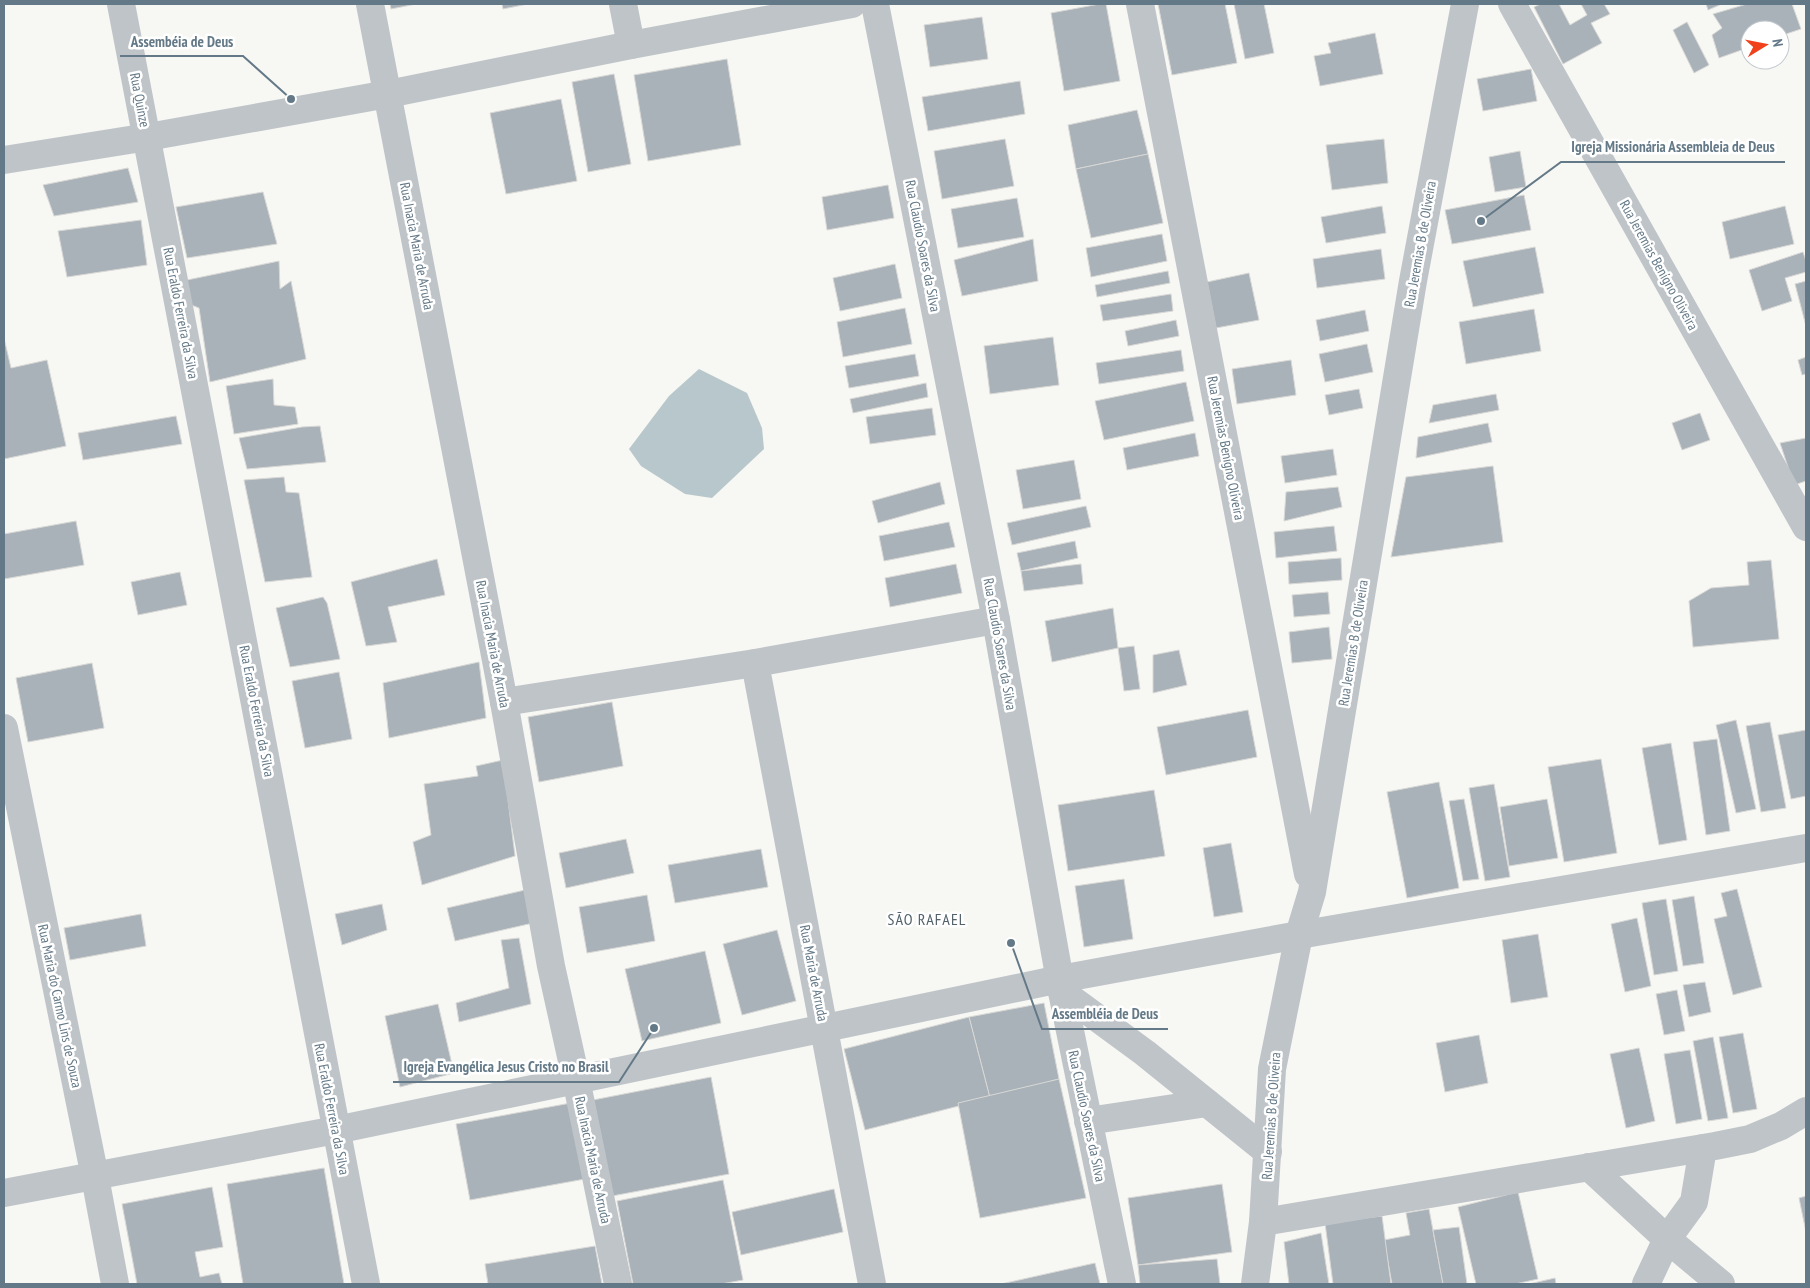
<svg xmlns="http://www.w3.org/2000/svg" width="1810" height="1288" font-family="'PT Sans Narrow',sans-serif">
<style>
.water{fill:#b8c7cb}
.building{fill:#a8b2b8;stroke:#d9d8d6}
.lines{fill:none;stroke-linecap:round;stroke-linejoin:round}
.street{stroke:#bfc4c8;stroke-width:28}
.labels{text-anchor:middle;dominant-baseline:central;stroke-width:5;stroke-linejoin:round;paint-order:stroke}
.street-label{font-size:14px;fill:#647987;stroke:#fff}
.quarter-label{font-size:16px;letter-spacing:1px;fill:#52626b;stroke:#fff}
.leader{fill:none;stroke:#647987;stroke-width:2}
.callout-dot{fill:#647987;stroke:#fff;stroke-width:2}
.callout-label{font-size:15px;text-anchor:middle;font-weight:bold;fill:#647987;stroke:#fff;stroke-width:5;stroke-linejoin:round;paint-order:stroke}
</style>
<rect width="100%" height="100%" fill="#f7f7f3"/>
<path class="water" d="M699,369L747,393L762,428L764,449L712,498L685,494L641,466L629,449L669,396Z"/>
<g class="building">
<path d="M390,4H416L391,9Z"/>
<path d="M502,4H528L503,9Z"/>
<path d="M1100,4H1106L1120,81L1064,91L1051,13Z"/>
<path d="M1158,4H1225L1237,63L1172,75Z"/>
<path d="M1234,4H1264L1274,53L1245,59Z"/>
<path d="M1541,4H1559L1570,25L1587,15L1581,4H1604L1610,14L1591,23L1602,43L1563,64L1534,7Z"/>
<path d="M1706,4H1722L1708,10Z"/>
<path d="M1747,4H1792L1801,29L1780,36V30H1750V47L1719,58L1712,35L1722,28L1713,14Z"/>
<path d="M982,17L988,59L930,67L924,25Z"/>
<path d="M1687,22L1709,65L1694,73L1673,30Z"/>
<path d="M1375,33L1383,74L1320,86L1314,56L1331,53L1328,43Z"/>
<path d="M727,59L741,145L648,161L634,75Z"/>
<path d="M1531,69L1537,101L1483,111L1477,79Z"/>
<path d="M614,74L631,164L588,172L572,82Z"/>
<path d="M1020,81L1025,114L928,131L922,97Z"/>
<path d="M561,99L577,181L506,194L490,113Z"/>
<path d="M1137,110L1148,154L1076,169L1068,125Z"/>
<path d="M1005,139L1014,186L942,199L934,151Z"/>
<path d="M1384,139L1388,183L1332,190L1326,145Z"/>
<path d="M1520,151L1526,187L1495,192L1489,157Z"/>
<path d="M1148,154L1163,223L1091,238L1076,169Z"/>
<path d="M128,168L138,202L54,216L43,185Z"/>
<path d="M888,185L894,218L827,230L822,197Z"/>
<path d="M263,192L277,244L187,258L176,207Z"/>
<path d="M1524,195L1531,230L1452,244L1445,210Z"/>
<path d="M1017,198L1024,237L958,248L951,209Z"/>
<path d="M1382,206L1386,233L1326,243L1321,217Z"/>
<path d="M1785,206L1794,244L1730,259L1722,222Z"/>
<path d="M141,220L147,265L67,277L58,231Z"/>
<path d="M1162,234L1167,261L1091,277L1086,248Z"/>
<path d="M1033,239L1038,281L962,296L954,260Z"/>
<path d="M1535,247L1544,293L1473,307L1463,261Z"/>
<path d="M1381,249L1385,279L1317,288L1313,259Z"/>
<path d="M1803,252L1806,261V272L1785,278L1792,301L1762,311L1749,270Z"/>
<path d="M279,261L280,289L291,281L306,359L210,382L199,308L189,304L187,280Z"/>
<path d="M895,264L902,298L840,311L833,278Z"/>
<path d="M1168,271L1170,283L1097,297L1095,285Z"/>
<path d="M1249,273L1259,320L1216,328L1207,282Z"/>
<path d="M1806,281V326L1795,284Z"/>
<path d="M1171,294L1173,311L1103,321L1100,305Z"/>
<path d="M905,308L912,344L843,357L837,322Z"/>
<path d="M1534,309L1541,351L1466,364L1459,322Z"/>
<path d="M1365,310L1369,331L1320,341L1316,320Z"/>
<path d="M1176,320L1179,336L1128,346L1125,331Z"/>
<path d="M1053,337L1059,385L990,394L984,346Z"/>
<path d="M4,338L11,368L47,360L66,446L4,459Z"/>
<path d="M1367,344L1373,372L1325,382L1319,354Z"/>
<path d="M1181,350L1184,371L1099,384L1096,363Z"/>
<path d="M915,354L919,376L849,388L845,366Z"/>
<path d="M1806,357V374L1802,375L1798,360Z"/>
<path d="M1291,360L1296,395L1237,404L1232,369Z"/>
<path d="M273,379L274,405L295,407L298,424L234,434L226,386Z"/>
<path d="M1186,382L1194,421L1104,440L1095,401Z"/>
<path d="M926,383L928,397L853,413L850,399Z"/>
<path d="M1359,389L1363,408L1329,415L1325,395Z"/>
<path d="M1496,394L1499,410L1429,423L1433,405Z"/>
<path d="M932,408L936,435L870,444L866,417Z"/>
<path d="M1700,413L1710,440L1682,450L1672,423Z"/>
<path d="M176,416L182,444L83,460L78,433Z"/>
<path d="M1488,423L1492,442L1416,458L1418,437Z"/>
<path d="M320,426L326,462L247,469L239,438L302,427Z"/>
<path d="M1195,433L1199,456L1127,470L1123,448Z"/>
<path d="M1806,438V481L1794,485L1780,443Z"/>
<path d="M1333,449L1337,475L1285,483L1281,456Z"/>
<path d="M1074,460L1081,499L1023,509L1016,470Z"/>
<path d="M1493,466L1503,542L1391,557L1406,477Z"/>
<path d="M284,477L286,492L299,493L312,577L265,582L244,480Z"/>
<path d="M940,482L945,504L878,523L872,501Z"/>
<path d="M1338,487L1342,507L1284,521L1286,492Z"/>
<path d="M1086,506L1091,527L1012,545L1007,523Z"/>
<path d="M76,521L84,565L4,579V534Z"/>
<path d="M949,522L955,547L884,561L879,536Z"/>
<path d="M1334,526L1337,551L1276,558L1274,532Z"/>
<path d="M1075,541L1078,558L1021,571L1017,553Z"/>
<path d="M1341,558L1342,580L1289,584L1288,562Z"/>
<path d="M437,559L445,595L388,607L397,642L366,646L351,582Z"/>
<path d="M1771,560L1779,639L1693,647L1689,601L1711,588L1749,585L1747,562Z"/>
<path d="M956,564L962,593L890,607L885,578Z"/>
<path d="M1081,564L1083,584L1024,591L1021,571Z"/>
<path d="M180,572L187,605L138,615L131,582Z"/>
<path d="M1328,592L1330,614L1294,617L1292,595Z"/>
<path d="M323,597L327,603L340,659L290,667L276,608Z"/>
<path d="M1113,608L1118,648L1052,662L1045,621Z"/>
<path d="M1329,627L1332,659L1292,663L1289,632Z"/>
<path d="M1134,646L1140,689L1124,691L1118,648Z"/>
<path d="M1179,650L1187,685L1153,693V655Z"/>
<path d="M479,662L486,718L389,738L383,683Z"/>
<path d="M92,663L104,728L28,742L16,678Z"/>
<path d="M339,672L352,739L305,748L292,681Z"/>
<path d="M612,702L623,766L539,782L528,717Z"/>
<path d="M1248,710L1257,757L1166,775L1157,727Z"/>
<path d="M1736,720L1756,809L1736,813L1716,725Z"/>
<path d="M1770,722L1786,808L1761,812L1746,726Z"/>
<path d="M1806,730V796L1791,799L1778,735Z"/>
<path d="M1717,739L1730,831L1706,835L1693,742Z"/>
<path d="M1671,743L1687,840L1659,845L1642,748Z"/>
<path d="M1601,759L1617,853L1564,862L1548,767Z"/>
<path d="M503,760L515,856L422,885L413,842L431,835L424,784L478,776L476,766Z"/>
<path d="M1439,782L1459,888L1407,898L1387,792Z"/>
<path d="M1494,784L1510,877L1485,881L1469,788Z"/>
<path d="M1154,790L1165,856L1068,871L1058,805Z"/>
<path d="M1464,799L1479,879L1463,881L1449,801Z"/>
<path d="M1547,799L1558,858L1509,866L1500,807Z"/>
<path d="M626,839L634,873L566,888L559,853Z"/>
<path d="M1231,843L1243,912L1214,917L1203,848Z"/>
<path d="M761,849L768,887L675,903L668,865Z"/>
<path d="M1124,879L1133,939L1084,947L1075,886Z"/>
<path d="M1737,889L1762,987L1733,995L1714,919L1727,916L1721,893Z"/>
<path d="M525,890L533,923L455,941L447,908Z"/>
<path d="M647,895L655,941L587,953L579,907Z"/>
<path d="M1694,896L1704,963L1683,966L1672,900Z"/>
<path d="M1666,899L1678,971L1654,975L1642,903Z"/>
<path d="M382,904L387,930L342,945L335,914Z"/>
<path d="M141,914L146,946L70,960L64,928Z"/>
<path d="M1637,918L1651,986L1625,992L1611,924Z"/>
<path d="M777,930L796,1001L742,1015L723,944Z"/>
<path d="M1538,934L1548,997L1511,1003L1502,940Z"/>
<path d="M519,938L531,1004L459,1022L456,1003L509,988L501,940Z"/>
<path d="M705,951L721,1023L642,1041L625,969Z"/>
<path d="M1705,982L1711,1012L1689,1017L1683,985Z"/>
<path d="M1677,990L1685,1031L1664,1035L1656,994Z"/>
<path d="M1044,1003L1059,1079L990,1098L969,1017Z"/>
<path d="M438,1004L454,1073L400,1087L385,1016Z"/>
<path d="M969,1017L990,1098L865,1130L844,1049Z"/>
<path d="M1743,1033L1757,1109L1733,1113L1719,1037Z"/>
<path d="M1479,1035L1488,1083L1445,1092L1436,1043Z"/>
<path d="M1713,1037L1728,1118L1708,1121L1693,1041Z"/>
<path d="M1639,1048L1655,1121L1626,1128L1610,1054Z"/>
<path d="M1690,1050L1702,1119L1676,1124L1664,1054Z"/>
<path d="M711,1077L729,1174L612,1196L593,1100Z"/>
<path d="M1059,1079L1086,1198L980,1218L958,1103Z"/>
<path d="M571,1103L585,1179L470,1200L456,1124Z"/>
<path d="M324,1168L344,1284H243L227,1184Z"/>
<path d="M723,1180L743,1280L721,1284H633L617,1201Z"/>
<path d="M1222,1184L1232,1252L1138,1265L1128,1198Z"/>
<path d="M212,1187L223,1247L195,1252L200,1277L219,1273L222,1284H137L122,1204Z"/>
<path d="M834,1189L843,1232L741,1255L732,1212Z"/>
<path d="M1518,1192L1538,1279L1515,1284H1476L1458,1207Z"/>
<path d="M1806,1196V1232L1799,1198Z"/>
<path d="M1429,1209L1443,1284H1392L1384,1240L1410,1235L1406,1213Z"/>
<path d="M1382,1216L1391,1284H1333L1325,1223Z"/>
<path d="M1459,1227L1467,1284H1443L1433,1230Z"/>
<path d="M1321,1233L1329,1284H1289L1284,1242Z"/>
<path d="M595,1246L602,1284H488L485,1264Z"/>
<path d="M1217,1259L1220,1284H1140L1138,1265Z"/>
<path d="M1095,1263L1100,1284H1001Z"/>
<path d="M1555,1278L1556,1284H1529Z"/>
</g>
<g class="lines">
<g class="street">
<path d="M121,4L366,1284"/>
<path d="M370,4L504,702L551,966L576,1079L618,1284"/>
<path d="M623,4L631,45"/>
<path d="M875,4L996,620L1062,992L1122,1284"/>
<path d="M1140,4L1308,874"/>
<path d="M1512,4L1806,527"/>
<path d="M4,160L148,137L388,94L631,45L852,4"/>
<path d="M755,663L872,1284"/>
<path d="M504,702L755,663L996,620"/>
<path d="M4,728L95,1177L115,1284"/>
<path d="M1062,992L1145,1053L1268,1152"/>
<path d="M1088,1121L1207,1103"/>
<path d="M1703,1148L1694,1202L1667,1239L1721,1284"/>
<path d="M1589,1167L1667,1239L1646,1284"/>
<path d="M4,1193L336,1130L1060,979L1299,935L1806,848"/>
<path d="M1263,1222L1715,1146L1750,1139L1781,1126L1806,1111"/>
<path d="M1255,1284L1263,1222L1272,1069L1299,935L1312,892L1413,281L1465,4"/>
</g>
</g>
<g class="labels">
<g class="street-label">
<text transform="translate(140 100) rotate(79)">Rua Quinze</text>
<text transform="translate(1420 244) rotate(-80)">Rua Jeremias B de Oliveira</text>
<text transform="translate(417 246) rotate(79)">Rua Inacia Maria de Arruda</text>
<text transform="translate(923 246) rotate(79)">Rua Claudio Soares da Silva</text>
<text transform="translate(1659 265) rotate(61)">Rua Jeremias Benígno Oliveira</text>
<text transform="translate(181 313) rotate(79)">Rua Eraldo Ferreira da Silva</text>
<text transform="translate(1226 448) rotate(79)">Rua Jeremias Benígno Oliveira</text>
<text transform="translate(1353 643) rotate(-81)">Rua Jeremias B de Oliveira</text>
<text transform="translate(493 644) rotate(79)">Rua Inacia Maria de Arruda</text>
<text transform="translate(1000 644) rotate(80)">Rua Claudio Soares da Silva</text>
<text transform="translate(257 711) rotate(79)">Rua Eraldo Ferreira da Silva</text>
<text transform="translate(814 973) rotate(79)">Rua Maria de Arruda</text>
<text transform="translate(60 1006) rotate(78)">Rua Maria do Carmo Lins de Souza</text>
<text transform="translate(332 1109) rotate(79)">Rua Eraldo Ferreira da Silva</text>
<text transform="translate(1087 1116) rotate(78)">Rua Claudio Soares da Silva</text>
<text transform="translate(1271 1116) rotate(-86)">Rua Jeremias B de Oliveira</text>
<text transform="translate(593 1160) rotate(78)">Rua Inacia Maria de Arruda</text>
</g>
<g class="quarter-label">
<text x="927" y="919">SÃO RAFAEL</text>
</g>
</g>
<path class="leader" d="M291 99L243 56H120M1481 221L1561 162H1785M1011 943L1042 1029H1168M654 1028L619 1082H393"/>
<g class="callout-dot">
<circle cx="291" cy="99" r="5"/>
<circle cx="1481" cy="221" r="5"/>
<circle cx="1011" cy="943" r="5"/>
<circle cx="654" cy="1028" r="5"/>
</g>
<g class="callout-label">
<text x="182" y="47">Assembéia de Deus</text>
<text x="1673" y="152">Igreja Missionária Assembleia de Deus</text>
<text x="1105" y="1019">Assembléia de Deus</text>
<text x="506" y="1072">Igreja Evangélica Jesus Cristo no Brasil</text>
</g>
<rect width="1810" height="1288" fill="none" stroke="#647987" stroke-width="10"/>
<g transform="translate(1765 45) rotate(80)"><circle r="24" fill="#ffffff" stroke="#c1c9cf"/>
<path d="M0-4L9 19L0 12L-9 19Z" fill="#f0411b"/>
<text y="-8" font-size="14" font-weight="bold" text-anchor="middle" fill="#647987">N</text>
</g>
</svg>
